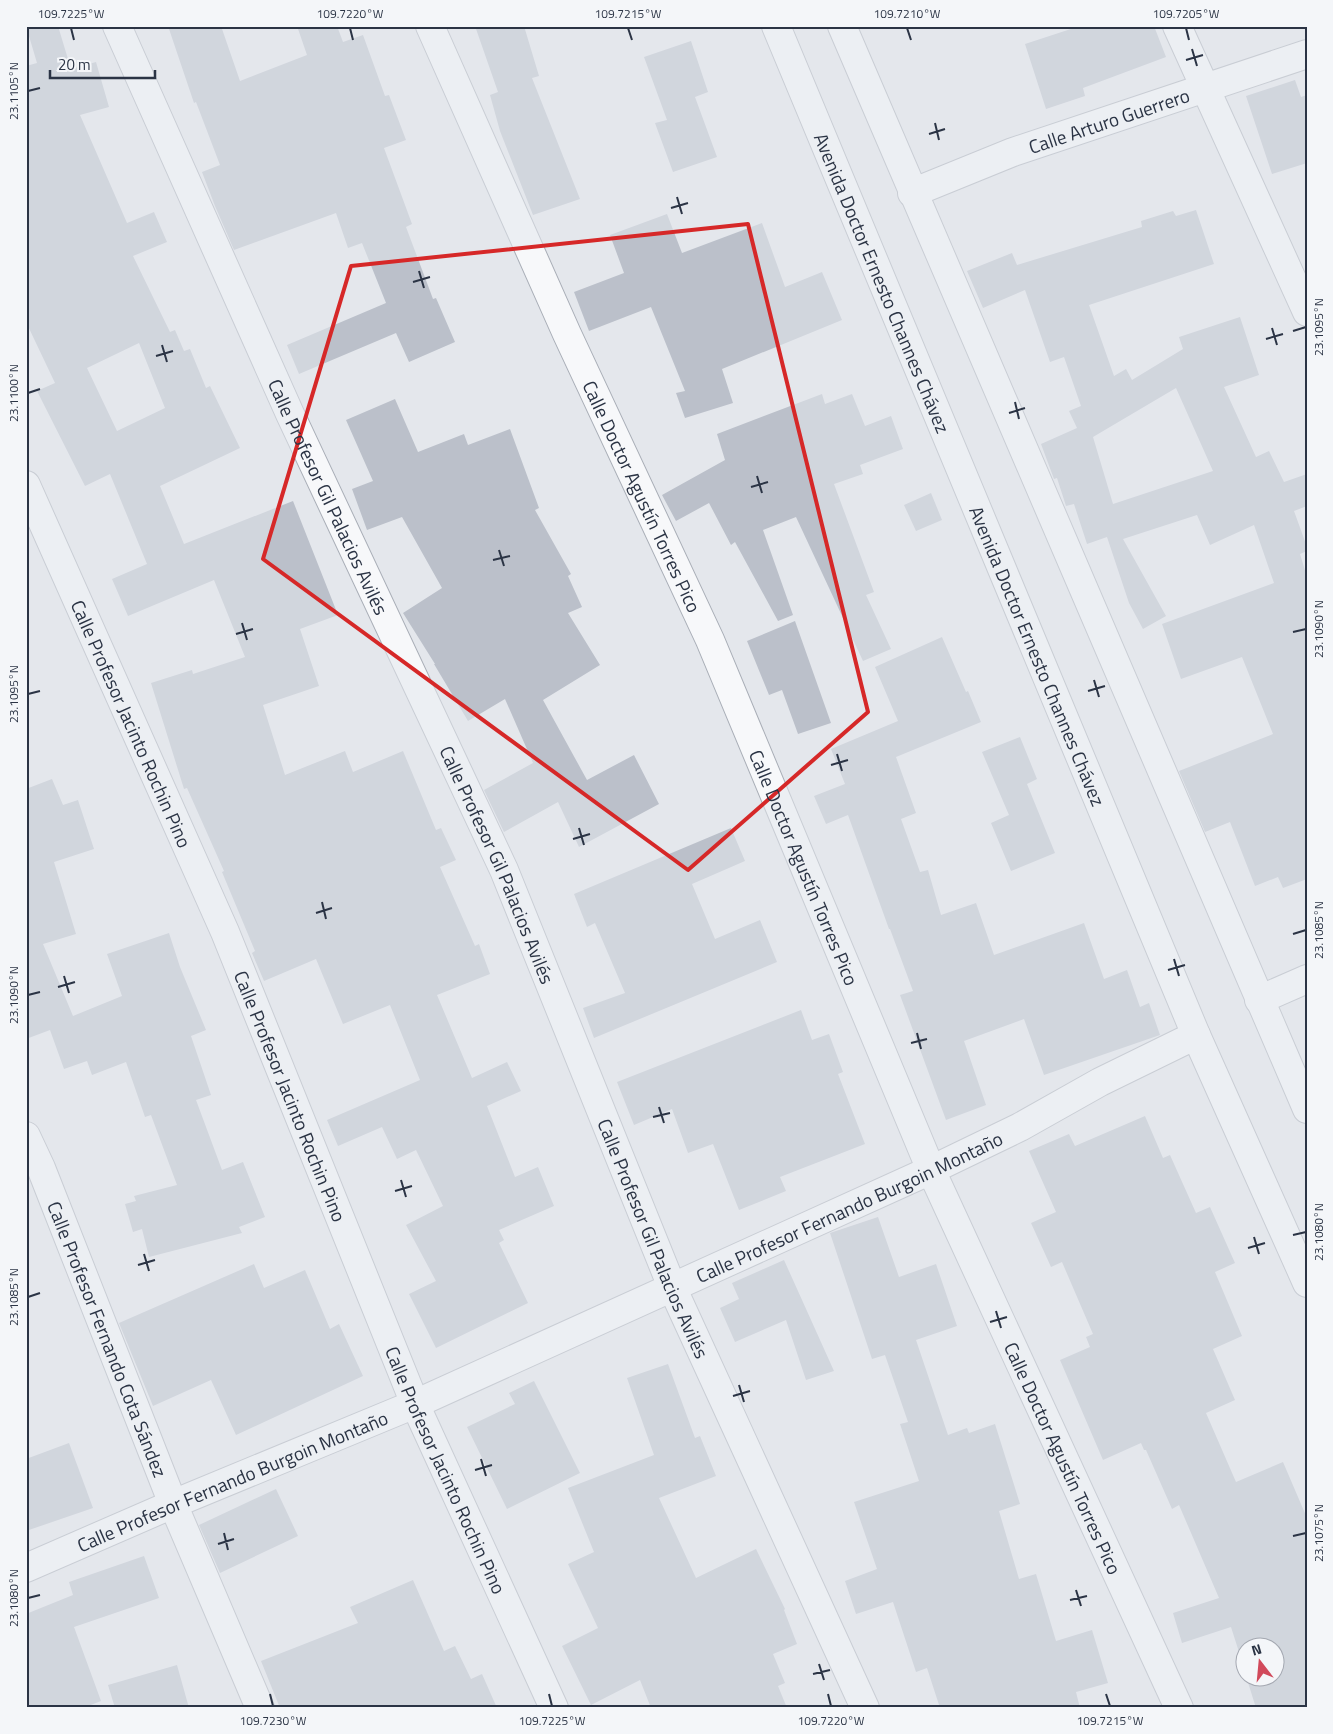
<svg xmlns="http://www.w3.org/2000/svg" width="1333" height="1734" font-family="'Titillium Web',sans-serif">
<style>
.building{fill:#bbc0ca;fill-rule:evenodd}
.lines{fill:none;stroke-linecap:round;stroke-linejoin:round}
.minor-casing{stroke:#a9aeb7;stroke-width:30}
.minor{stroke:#f7f8fa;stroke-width:28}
.marked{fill:none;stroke:#d62828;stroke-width:4;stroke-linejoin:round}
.ticks{fill:none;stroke:#2b3445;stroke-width:2}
.labels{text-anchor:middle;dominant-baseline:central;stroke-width:4;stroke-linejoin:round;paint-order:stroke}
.street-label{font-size:19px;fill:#2b3445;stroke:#f4f6f9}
.neatline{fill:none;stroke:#2b3445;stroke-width:2}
.ticks-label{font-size:12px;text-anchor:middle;fill:#2b3445}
</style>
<rect width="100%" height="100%" fill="#e4e7ec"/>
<g class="building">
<path d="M26,26H58L71,69L96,62L109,107L80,115L127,223L154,212L167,242L133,256L170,332L175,330L184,351L190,349L206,388L210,386L240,448L160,486L184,544L293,501L338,615L300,629L319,686L263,705L285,775L345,751L353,772L403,751L436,830L441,828L456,860L440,867L475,946L479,944L490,974L437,995L472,1078L507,1062L521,1091L487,1106L515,1177L538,1167L554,1206L499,1230L504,1240L499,1243L528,1303L436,1348L409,1294L436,1281L406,1225L443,1206L416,1150L397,1159L382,1127L338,1146L327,1120L420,1080L390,1005L343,1024L316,959L264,981L252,953L255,951L222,872L224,871L187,788L184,789L151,683L192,670L193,674L245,657L214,580L128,616L112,579L147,564L110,474L85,486L37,391L55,383L26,322V66L37,63ZM139,343L165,408L117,431L87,368Z"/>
<path d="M168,26H221L240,81L307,55L297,26H337L343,42L363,35L385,96L389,95L406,140L384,148L412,224L406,227L433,299L436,298L455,342L409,362L396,333L299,374L287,345L386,303L362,243L348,248L336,213L234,250L215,206L202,172L220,165L196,102L194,103Z"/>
<path d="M475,26H524L539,76L532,78L580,199L533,215L500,131L490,95L498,92Z"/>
<path d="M1080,26H1154L1166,57L1083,88L1085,96L1046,109L1025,44Z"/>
<path d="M691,41L708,92L695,97L717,157L673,172L655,123L667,120L644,57Z"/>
<path d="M1295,80L1301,97L1307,95V163L1272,174L1246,96Z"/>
<path d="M1196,210L1214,264L1089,305L1114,376L1126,369L1132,380L1183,349L1179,337L1240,317L1259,375L1224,387L1256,457L1269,451L1284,482L1307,474V506L1294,511L1307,547V551L1300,554L1307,577V879L1283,888L1278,877L1255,886L1230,822L1205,832L1179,771L1273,734L1242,657L1181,679L1162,624L1274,583L1254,525L1210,545L1197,515L1123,539L1166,616L1143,629L1129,603L1107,537L1087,544L1074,504L1066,506L1057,478L1054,479L1041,444L1077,428L1069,411L1081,406L1064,357L1050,362L1025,290L983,308L967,271L1012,253L1017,265L1142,227L1141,221L1173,211L1176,216ZM1176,388L1213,471L1113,504L1093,437Z"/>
<path d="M667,214L682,253L762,223L785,287L822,272L842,320L722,369L733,403L685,418L676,393L685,391L651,307L589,331L574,292L624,273L610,235Z"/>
<path d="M822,394L825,404L852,394L865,426L891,416L903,449L860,465L863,474L834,484L874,592L866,595L891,649L863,661L796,517L763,530L793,615L778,621L735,542L731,545L709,503L676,521L662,495L725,460L717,434Z"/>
<path d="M395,399L418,452L464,434L468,445L510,429L539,508L535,510L571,574L568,576L582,607L568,613L600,665L543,700L587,780L634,755L659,804L579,847L558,802L504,832L484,790L533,763L505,699L468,721L434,664H435L403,613L442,588L402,517L367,530L352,489L373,481L346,420Z"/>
<path d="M931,493L942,520L916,531L904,505Z"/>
<path d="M795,621L831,723L798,734L782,690L769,695L747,641Z"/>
<path d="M942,637L966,692L968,691L981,722L896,757L916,813L901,819L920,872L928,870L941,915L976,903L994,955L1084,923L1104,979L1127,970L1140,1007L1149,1003L1160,1035L1044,1075L1024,1019L964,1041L986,1105L946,1120L900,995L913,991L890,929H889L848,815L826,824L814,796L845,784L831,749L898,721L875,667Z"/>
<path d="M1020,737L1037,779L1027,784L1055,853L1011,871L991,823L1009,815L982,752Z"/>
<path d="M52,779L63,805L78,800L94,849L54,862L76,934L43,944L73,1016L122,996L107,954L169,933L180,967L206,1030L191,1036L211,1095L196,1100L222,1170L243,1162L265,1217L239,1227L242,1233L149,1257L142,1229L133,1232L125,1204L136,1201L134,1196L177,1185L151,1115L145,1117L126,1062L92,1075L87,1061L64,1069L50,1030L26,1039V789Z"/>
<path d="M731,828L745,861L692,884L715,939L760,920L777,962L594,1038L583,1008L625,993L595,923L587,927L574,894Z"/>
<path d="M801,1010L812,1040L829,1034L843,1072L838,1074L865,1144L780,1177L786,1191L739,1210L713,1144L688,1153L672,1109L634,1125L617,1082Z"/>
<path d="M1145,1116L1163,1158L1170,1155L1196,1213L1210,1207L1235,1263L1215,1272L1242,1336L1213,1349L1235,1400L1206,1413L1236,1482L1283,1462L1307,1518V1708H1256L1246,1676H1276V1646H1246V1674L1231,1627L1182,1643L1173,1613L1219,1598L1179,1505L1172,1509L1146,1450H1144L1141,1443L1103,1460L1060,1360L1090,1347L1086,1337L1093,1334L1062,1262L1051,1267L1031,1223L1056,1212L1029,1151L1069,1134L1075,1146Z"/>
<path d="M878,1217L899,1277L936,1264L957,1326L916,1340L948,1435L967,1428L969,1433L995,1424L1020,1504L999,1511L1019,1579L1036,1574L1056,1641L1092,1630L1108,1683L1076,1692L1080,1708H940L927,1668L916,1672L893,1602L856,1614L845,1581L877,1569L854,1502L919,1481L900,1424L908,1422L885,1355L872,1359L830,1233Z"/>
<path d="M784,1260L834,1371L806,1380L786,1320L735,1342L720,1308L739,1299L732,1283Z"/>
<path d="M254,1264L264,1288L305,1270L330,1329L339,1324L363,1376L236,1435L211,1380L153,1406L119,1323Z"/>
<path d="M668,1364L695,1438L700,1436L716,1476L659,1498L696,1578L756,1549L785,1609L784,1610L797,1644L773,1654L785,1683L778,1686L787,1708H651L640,1680L591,1705L562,1646L598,1628L568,1564L594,1552L568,1488L654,1455L627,1378Z"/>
<path d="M534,1381L580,1473L507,1509L467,1427L515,1404L509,1393Z"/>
<path d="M69,1443L93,1508L26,1531V1459Z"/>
<path d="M276,1489L298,1536L220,1573L199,1525Z"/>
<path d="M144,1556L159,1598L74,1627L101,1701L83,1708H30L26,1696V1614L73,1595L69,1582Z"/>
<path d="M413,1580L444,1651L455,1646L471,1679L482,1674L497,1708H280L261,1661L358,1623L350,1607Z"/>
<path d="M177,1665L189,1708H115L108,1685Z"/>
</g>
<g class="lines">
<g class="minor-casing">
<g id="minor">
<path id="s1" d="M117,26L290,414L504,870L672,1287L865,1708"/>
<path id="s2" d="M430,26L567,334L710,640L931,1170L1179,1708"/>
<path id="s3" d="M776,26L1196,1035L1307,1283"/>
<path d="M842,26L1307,1109"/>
<path d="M1177,26L1307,312"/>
<path id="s4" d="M912,193L1013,152L1307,54"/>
<path id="s5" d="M26,485L225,932L415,1404L554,1708"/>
<path d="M1259,1000L1307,979"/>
<path id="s6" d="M26,1136L41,1168L173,1504L260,1708"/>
<path id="s7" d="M26,1568L173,1504L415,1404L931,1170L1020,1127L1100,1082L1196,1035"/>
</g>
</g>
<use href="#minor" class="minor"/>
</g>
<path d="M0 0H1333V1734H0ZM748,224L868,712L688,870L263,559L351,266Z" fill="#e4e7ec" fill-opacity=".55" fill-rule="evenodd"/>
<path class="marked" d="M748,224L868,712L688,870L263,559L351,266Z"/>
<path class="ticks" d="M71,28L74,40M350,28L353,40M628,28L632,40M907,28L911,40M1186,28L1189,40M1192,49L1197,66M1186,60L1203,55M28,91L40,88M935,123L939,140M929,134L945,129M677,197L682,214M671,208L688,203M419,271L424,288M413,282L430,277M1272,328L1277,345M1293,331L1306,327M1266,339L1283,334M162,345L167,362M156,356L173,351M28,393L40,389M1015,402L1019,419M1009,413L1025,408M757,476L762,493M751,487L768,482M499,550L504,566M493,560L510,556M242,623L247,640M1293,632L1306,629M236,634L253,629M1094,680L1099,697M1088,691L1105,686M28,694L40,691M837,754L842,771M831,765L848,760M579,828L584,845M573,839L590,834M322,902L326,919M316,913L332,908M1293,934L1306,930M1174,959L1179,976M1168,970L1185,965M64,976L69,993M58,987L75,982M28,995L40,992M917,1033L921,1049M911,1043L927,1039M659,1107L664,1123M653,1117L670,1113M401,1180L406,1197M395,1191L412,1186M1293,1235L1306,1232M1254,1237L1259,1254M1248,1248L1265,1243M144,1254L149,1271M138,1265L155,1260M28,1297L40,1293M996,1311L1001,1328M990,1322L1007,1317M739,1385L744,1402M733,1396L750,1391M481,1459L486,1476M475,1470L492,1465M224,1533L228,1550M1293,1536L1306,1533M218,1544L234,1539M1076,1590L1081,1606M28,1598L40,1595M1070,1600L1087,1596M819,1664L824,1680M813,1674L830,1670M270,1694L273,1706M549,1694L552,1706M828,1694L831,1706M1106,1694L1110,1706"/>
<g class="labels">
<g class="street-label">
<text stroke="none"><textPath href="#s4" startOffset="210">Calle Arturo Guerrero</textPath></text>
<text stroke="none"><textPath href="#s3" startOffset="278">Avenida Doctor Ernesto Channes Chávez</textPath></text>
<text stroke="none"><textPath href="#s1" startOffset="516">Calle Profesor Gil Palacios Avilés</textPath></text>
<text stroke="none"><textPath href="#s2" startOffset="516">Calle Doctor Agustín Torres Pico</textPath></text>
<text stroke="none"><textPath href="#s3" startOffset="682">Avenida Doctor Ernesto Channes Chávez</textPath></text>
<text stroke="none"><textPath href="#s5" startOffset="261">Calle Profesor Jacinto Rochin Pino</textPath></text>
<text stroke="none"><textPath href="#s1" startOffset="921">Calle Profesor Gil Palacios Avilés</textPath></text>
<text stroke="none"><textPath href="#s2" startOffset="921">Calle Doctor Agustín Torres Pico</textPath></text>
<text stroke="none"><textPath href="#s5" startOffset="666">Calle Profesor Jacinto Rochin Pino</textPath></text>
<text stroke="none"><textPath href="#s7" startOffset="899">Calle Profesor Fernando Burgoin Montaño</textPath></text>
<text stroke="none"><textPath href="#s1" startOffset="1326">Calle Profesor Gil Palacios Avilés</textPath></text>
<text stroke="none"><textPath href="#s6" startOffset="219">Calle Profesor Fernando Cota Sández</textPath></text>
<text stroke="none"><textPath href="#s2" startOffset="1566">Calle Doctor Agustín Torres Pico</textPath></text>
<text stroke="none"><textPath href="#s5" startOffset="1071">Calle Profesor Jacinto Rochin Pino</textPath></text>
<text stroke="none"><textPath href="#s7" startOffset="224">Calle Profesor Fernando Burgoin Montaño</textPath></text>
</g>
</g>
<rect width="1333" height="1734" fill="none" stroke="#f4f6f9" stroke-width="55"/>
<g transform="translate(1260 1662) rotate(344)"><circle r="24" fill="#f4f6f9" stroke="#a4a8b1"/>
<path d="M0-4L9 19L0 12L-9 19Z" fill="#d1495b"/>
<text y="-8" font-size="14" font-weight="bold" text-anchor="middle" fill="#2b3445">N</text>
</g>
<path d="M50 70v8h105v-8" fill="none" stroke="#2b3445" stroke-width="2.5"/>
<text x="58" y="70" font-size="15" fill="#2b3445" stroke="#f4f6f9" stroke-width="4" paint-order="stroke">20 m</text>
<rect x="28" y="28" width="1278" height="1678" class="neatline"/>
<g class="ticks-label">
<text x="71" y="18">109.7225°W</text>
<text x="350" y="18">109.7220°W</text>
<text x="628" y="18">109.7215°W</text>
<text x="907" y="18">109.7210°W</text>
<text x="1186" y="18">109.7205°W</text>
<text transform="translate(14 91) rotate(-90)" y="4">23.1105°N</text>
<text transform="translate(1319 327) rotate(-90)" y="4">23.1095°N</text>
<text transform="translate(14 393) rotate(-90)" y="4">23.1100°N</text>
<text transform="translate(1319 629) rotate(-90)" y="4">23.1090°N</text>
<text transform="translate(14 694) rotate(-90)" y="4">23.1095°N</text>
<text transform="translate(1319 930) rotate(-90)" y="4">23.1085°N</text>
<text transform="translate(14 995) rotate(-90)" y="4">23.1090°N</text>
<text transform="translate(1319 1232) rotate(-90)" y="4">23.1080°N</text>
<text transform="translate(14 1297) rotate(-90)" y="4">23.1085°N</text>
<text transform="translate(1319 1533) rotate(-90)" y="4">23.1075°N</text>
<text transform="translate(14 1598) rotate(-90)" y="4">23.1080°N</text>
<text x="273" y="1725">109.7230°W</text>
<text x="552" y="1725">109.7225°W</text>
<text x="831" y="1725">109.7220°W</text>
<text x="1110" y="1725">109.7215°W</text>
</g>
</svg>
